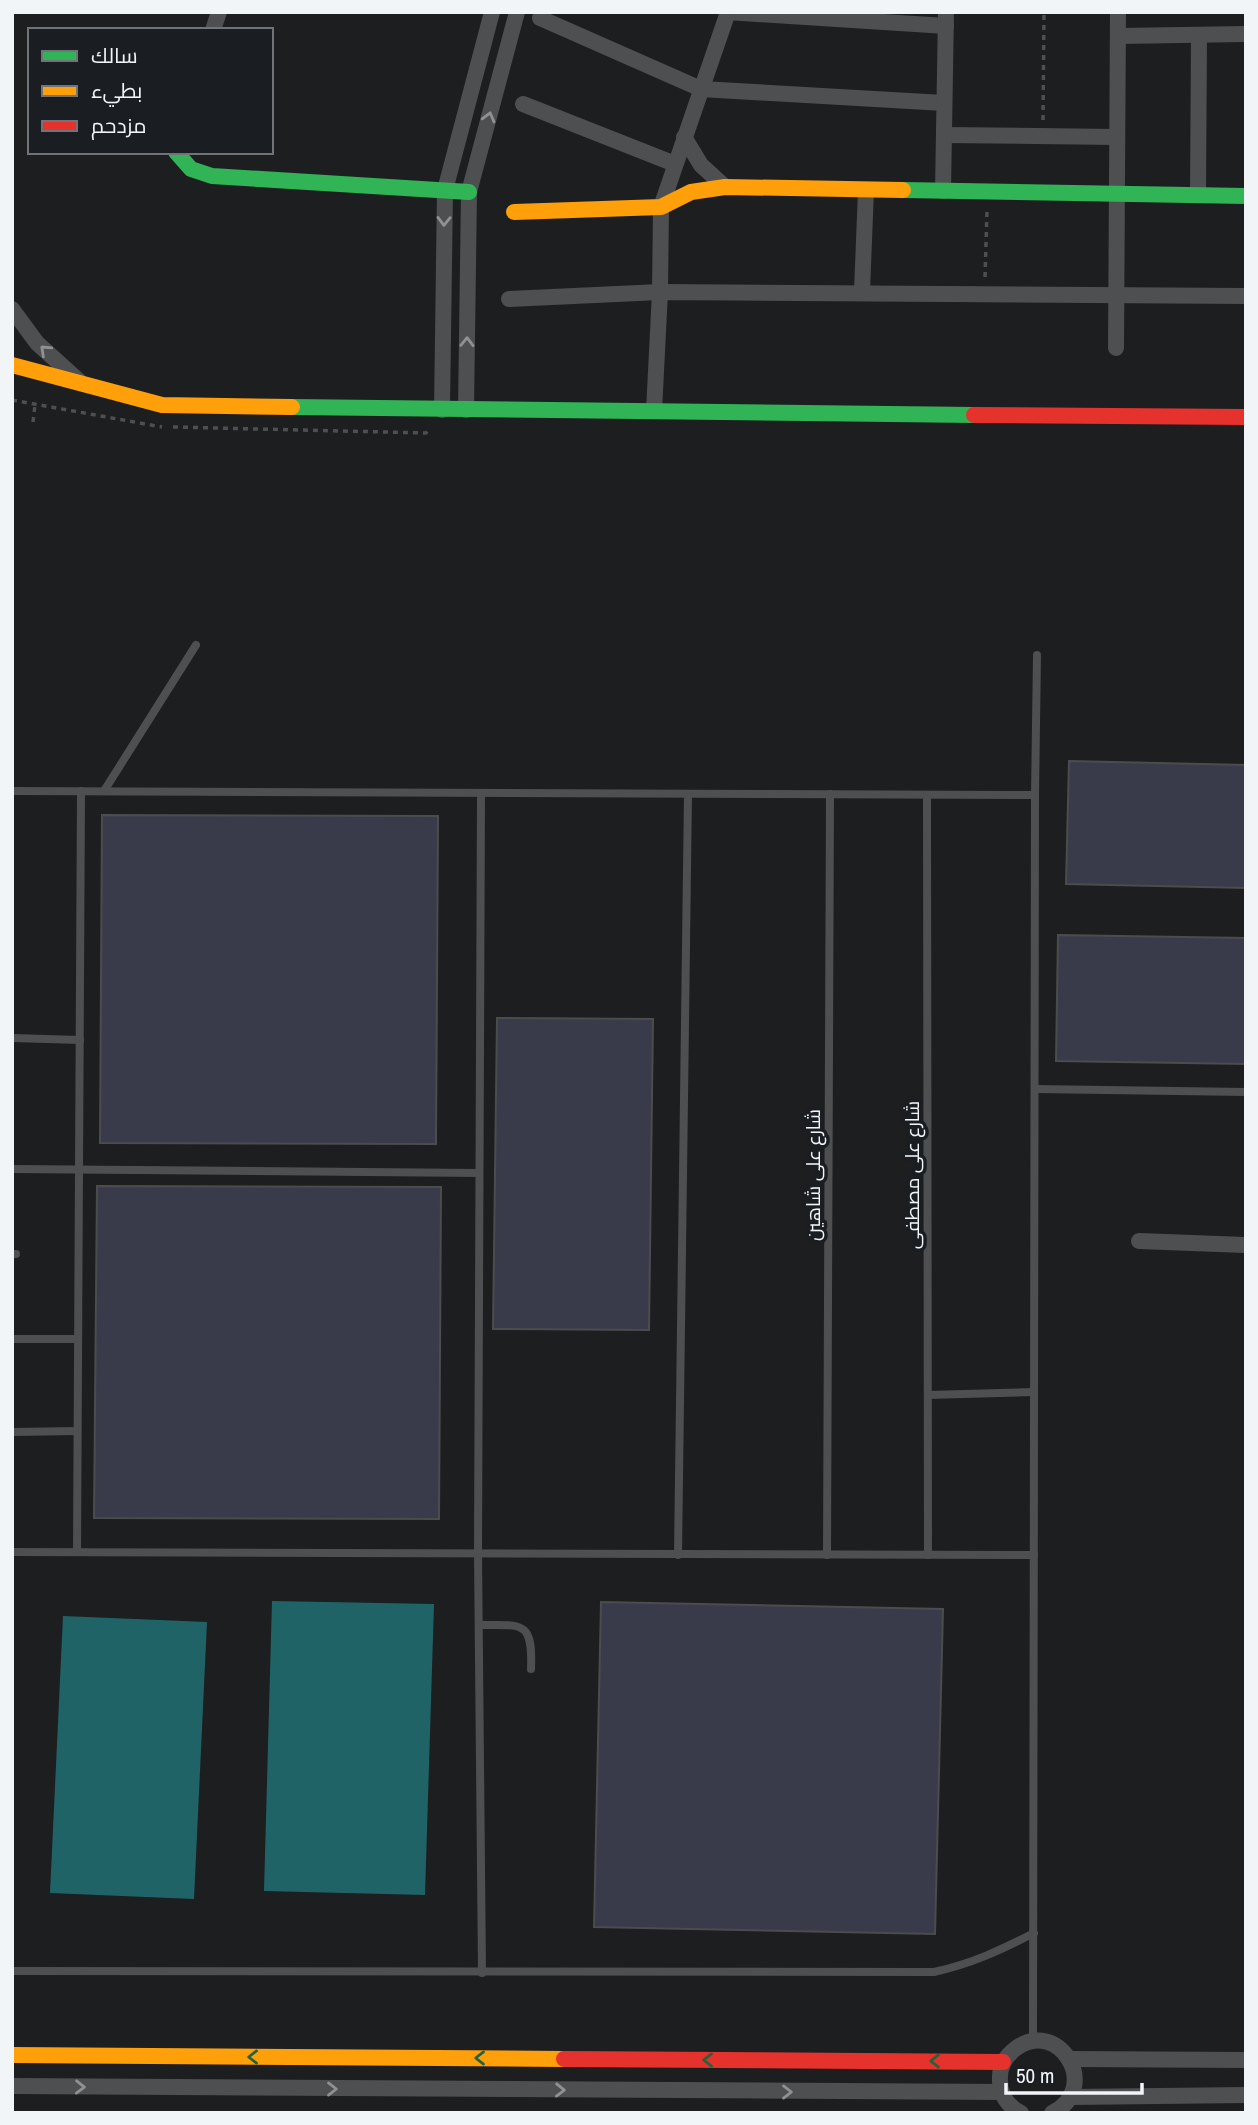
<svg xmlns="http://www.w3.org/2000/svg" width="1258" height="2125" font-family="'Archivo Narrow',Cairo,sans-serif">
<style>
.water{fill:#206366}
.building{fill:#3a3b4a;stroke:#4b4c4e;stroke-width:2}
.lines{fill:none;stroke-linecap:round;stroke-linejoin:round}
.path{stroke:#4e4f50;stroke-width:3.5;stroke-dasharray:5 5;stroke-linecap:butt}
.lane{stroke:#4e4f50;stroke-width:8}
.street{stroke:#4e4f50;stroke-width:16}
.fast{stroke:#30b455;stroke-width:16}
.slow{stroke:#ff9f0a;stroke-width:16}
.jam{stroke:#e5322d;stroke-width:16}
.oneway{stroke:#909193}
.oneway2{stroke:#246239}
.labels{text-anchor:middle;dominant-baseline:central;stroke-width:7;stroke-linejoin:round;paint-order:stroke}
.street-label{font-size:19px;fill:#f2f5f8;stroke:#1a1e22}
</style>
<rect width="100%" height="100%" fill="#1c1e20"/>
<g class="water">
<path d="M272,1601L434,1604L425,1895L264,1891Z"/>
<path d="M63,1616L207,1622L194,1899L50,1893Z"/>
</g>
<g class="building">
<path d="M1069,761L1246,765V888L1066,884Z"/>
<path d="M102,815L438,816L436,1144L100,1143Z"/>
<path d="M1058,935L1246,938V1064L1056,1061Z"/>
<path d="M497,1018L653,1019L649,1330L493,1329Z"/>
<path d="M97,1186L441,1187L439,1519L94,1518Z"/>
<path d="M601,1602L943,1609L935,1934L594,1927Z"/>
</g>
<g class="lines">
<g class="path">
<path d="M1043,120L1044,12"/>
<path d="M985,277L987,211"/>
<path d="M12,400L162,427"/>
<path d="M33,422L35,405"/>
<path d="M173,427L426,433L429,429"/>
</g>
<g class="lane">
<path d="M12,791L1035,795"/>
<path d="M104,791L196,645"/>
<path d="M481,793L478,1552L482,1973"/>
<path d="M927,795L928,1555"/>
<path d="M12,1038L80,1040"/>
<path d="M1035,1089L1246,1092"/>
<path d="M12,1169L479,1173"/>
<path d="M12,1254H16"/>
<path d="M12,1339H78"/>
<path d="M928,1395L1034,1392"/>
<path d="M12,1432L77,1431"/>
<path d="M12,1552L1034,1555"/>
<path d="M77,1552L81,791"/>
<path d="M678,1555L688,794"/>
<path d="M827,1555L830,794"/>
<path d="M479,1625C522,1625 533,1620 531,1669"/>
<path d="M12,1971L934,1972C971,1964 1001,1950 1034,1933"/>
<path d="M1033,2041L1035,795L1037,655"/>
</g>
<g class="street">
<path d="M727,12L946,26"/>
<path d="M540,18L701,89L944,103"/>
<path d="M213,30L219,12"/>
<path d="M1118,36L1246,34"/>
<path d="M523,104L675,164"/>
<path d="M944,135L1117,137"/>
<path d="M684,137L701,165L725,187"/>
<path d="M943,191L946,12"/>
<path d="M1198,195L1199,35"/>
<path d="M862,291L866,190"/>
<path d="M509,299L660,292L1246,296"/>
<path d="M12,309L37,343L80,382"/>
<path d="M1116,348L1118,12"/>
<path d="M442,410L445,190L492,12"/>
<path d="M466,410L469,192L517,12"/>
<path d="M654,411L660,292L661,207L728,12"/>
<path d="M1139,1241L1245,1245"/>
<path d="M1070,2059L1246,2060"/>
<path d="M12,2086L1002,2092"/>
<path d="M1070,2097L1246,2095"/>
<path d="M1021,2113C1007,2106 999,2093 1000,2077C1000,2066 1006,2056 1015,2049C1058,2016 1103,2088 1052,2113"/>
</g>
<g class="fast">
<path d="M176,152L191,169L212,176L469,192"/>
<path d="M903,190L1246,196"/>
<path d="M292,407L974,415"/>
</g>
<g class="slow">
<path d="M514,212L661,207L691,192L725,187L903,190"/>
<path d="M12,365L162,405L292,407"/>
<path d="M12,2055L564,2059"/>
</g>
<g class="jam">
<path d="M974,415L1246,417"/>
<path d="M564,2059L1003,2062"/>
</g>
</g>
<defs><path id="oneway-chevron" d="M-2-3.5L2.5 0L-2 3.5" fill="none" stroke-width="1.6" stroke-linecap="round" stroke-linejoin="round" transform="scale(1.75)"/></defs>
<g class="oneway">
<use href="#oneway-chevron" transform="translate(489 117) rotate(-75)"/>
<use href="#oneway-chevron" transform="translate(444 221) rotate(91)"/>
<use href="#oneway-chevron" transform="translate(467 342) rotate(-89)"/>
<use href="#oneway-chevron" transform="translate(45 350) rotate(-137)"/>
<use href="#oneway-chevron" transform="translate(80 2087) rotate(1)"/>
<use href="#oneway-chevron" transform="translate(332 2089)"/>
<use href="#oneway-chevron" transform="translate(560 2090) rotate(1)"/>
<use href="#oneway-chevron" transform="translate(787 2092)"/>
</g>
<g class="oneway2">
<use href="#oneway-chevron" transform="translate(253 2057) rotate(-180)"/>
<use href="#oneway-chevron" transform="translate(480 2058) rotate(-180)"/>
<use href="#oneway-chevron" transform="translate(708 2060) rotate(-180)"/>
<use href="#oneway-chevron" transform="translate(935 2061) rotate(-180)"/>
</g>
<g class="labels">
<g class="street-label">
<text transform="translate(813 1175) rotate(-90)">شارع على شاهين</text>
<text transform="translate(912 1175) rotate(-90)">شارع على مصطفى</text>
</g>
</g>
<rect width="1258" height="2125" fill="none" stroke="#f2f5f8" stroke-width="28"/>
<rect x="28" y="28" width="245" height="126" fill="#1a1e22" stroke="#707478" stroke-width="2"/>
<rect x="42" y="51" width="35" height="10" fill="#30b455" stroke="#707478" stroke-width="2"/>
<text x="91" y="63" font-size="21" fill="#f2f5f8">سالك</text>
<rect x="42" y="86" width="35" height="10" fill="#ff9f0a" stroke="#707478" stroke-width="2"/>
<text x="91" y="98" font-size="21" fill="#f2f5f8">بطيء</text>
<rect x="42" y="121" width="35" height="10" fill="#e5322d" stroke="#707478" stroke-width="2"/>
<text x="91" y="133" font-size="21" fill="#f2f5f8">مزدحم</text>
<path d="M1006 2083v10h136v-10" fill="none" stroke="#f2f5f8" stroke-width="3.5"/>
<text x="1016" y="2083" font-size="21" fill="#f2f5f8" stroke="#1a1e22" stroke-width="5" paint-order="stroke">50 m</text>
</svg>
